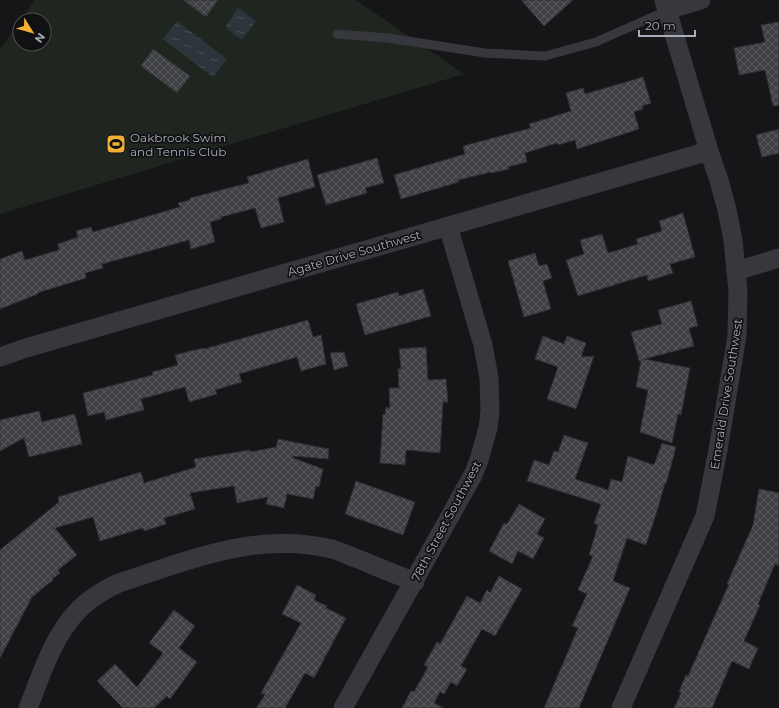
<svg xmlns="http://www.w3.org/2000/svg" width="779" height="708" font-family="Montserrat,sans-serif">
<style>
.garden{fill:#1e261f}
.water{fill:url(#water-ripples)}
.building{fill:url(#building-cross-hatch);stroke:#303034}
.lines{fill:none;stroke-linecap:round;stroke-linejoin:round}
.service{stroke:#37383d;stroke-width:9}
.minor{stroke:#37383d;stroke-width:19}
.labels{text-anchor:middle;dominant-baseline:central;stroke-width:3.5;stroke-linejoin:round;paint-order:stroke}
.poi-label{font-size:12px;fill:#a8adb8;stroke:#111113;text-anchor:start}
.street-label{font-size:12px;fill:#a8adb8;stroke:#111113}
</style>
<defs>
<pattern id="water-ripples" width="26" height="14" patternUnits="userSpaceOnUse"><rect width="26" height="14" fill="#2c353c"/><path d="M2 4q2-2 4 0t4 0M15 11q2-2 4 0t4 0" fill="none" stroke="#485056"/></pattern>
<pattern id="building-cross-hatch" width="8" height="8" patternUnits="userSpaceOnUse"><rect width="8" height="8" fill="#404145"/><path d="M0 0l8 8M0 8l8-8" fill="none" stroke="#595a5e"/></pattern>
</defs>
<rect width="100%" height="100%" fill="#161618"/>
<path class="garden" d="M35,0H356L464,74L0,214V49L20,21V44H44V20H21Z"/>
<g class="water">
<path d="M238,8L256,21L242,40L225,27Z"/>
<path d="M177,21L227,59L213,77L163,39Z"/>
</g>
<g class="building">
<path d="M183,0H218L206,17Z"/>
<path d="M521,0H573L544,26Z"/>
<path d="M779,22V105L773,106L765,70L739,75L734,48L765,42L761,25Z"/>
<path d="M153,49L190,76L177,93L141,66Z"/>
<path d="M643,77L651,103L642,106L643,109L634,112L639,129L577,149L575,140L558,145L557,143L525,153L527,162L508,167L509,169L491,173V172L458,180L459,182L401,199L394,175L465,154L463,146L531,128L529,124L571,111L566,93L583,88L585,94Z"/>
<path d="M779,129V153L762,157L756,135Z"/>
<path d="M377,158L384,183L365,188L367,193L326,205L317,175Z"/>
<path d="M308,159L315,187L278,198L284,222L261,228L255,208L221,217V219L210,222L215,242L191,249L189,240L102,264L103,268L85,273L86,278L37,293L38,294L0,309V259L22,251L25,260L59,250L58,244L78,237L76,231L91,227L93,232L180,207L178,203L190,200V198L249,183L247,177Z"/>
<path d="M683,213L695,257L670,264L673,273L648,281L647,275L578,296L566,260L584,254L580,240L602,234L608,253L638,244L636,239L662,231L659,221Z"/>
<path d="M535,253L539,266L547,264L552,278L543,281L551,309L524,317L508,261Z"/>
<path d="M423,289L431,316L365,335L356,304L398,292L399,296Z"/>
<path d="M691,301L698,326L689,328L694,346L644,359L690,368L681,415L678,414L672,443L640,432L648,390L636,387L641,360L639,361L631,332L662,324L658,310Z"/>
<path d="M308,320L313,337L321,335L326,364L301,371L297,357L239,374L242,382L215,390L217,394L189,402L185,387L141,399L144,410L106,420L104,412L88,416L83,393L153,375L152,372L178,365L175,355L203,348L204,349Z"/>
<path d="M543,336L564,344L567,336L586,343L581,357L594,356L576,409L547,399L558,367L535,359Z"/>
<path d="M426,347L428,380L446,379L448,402H443L440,453L406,450L405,465L380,463L383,414L385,415L386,407L390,408L389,388H399L398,369H401L399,349Z"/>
<path d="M344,352L348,366L334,370L330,353Z"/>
<path d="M39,411L42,422L75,414L82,444L29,457L24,438L0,451V420Z"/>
<path d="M564,435L588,443L575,479L608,490L611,479L622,482L628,456L654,465L662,443L676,447L666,484L665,483L658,508L646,545L627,538L613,581L630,588L579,708H544L578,628L572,626L587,594L578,590L593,556L589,555L598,525L594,523L601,504L527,481L534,460L549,465L554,451L558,452Z"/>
<path d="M278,439L329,449L328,459L293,456V458L323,469L319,487L316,486L313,499L287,494L284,508L266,504L268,497L237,503L234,486L190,493L195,509L164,518L166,524L144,531L143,528L100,541L93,517L55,528L77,555L58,570L60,573L52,579L53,580L32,597L0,658V550L59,502L58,497L141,472L144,483L196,467L194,459L250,450V452L276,447Z"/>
<path d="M356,481L415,502L403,535L345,514Z"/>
<path d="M759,489L779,493V566L775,564L758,604L760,605L744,641L758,648L749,669L732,661L712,708H674L681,693L679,692L686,675L688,676L729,584H727L753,525Z"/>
<path d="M519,504L545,519L537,534L544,538L533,559L518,551L512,564L489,551L504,523L507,524Z"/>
<path d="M499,576L522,589L495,636L482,629L461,666L467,669L457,686L451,682L444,694L440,692L434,703L444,708H402L411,691L414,692L428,667L424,665L437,642L440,644L467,596L480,603L487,590L490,593Z"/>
<path d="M297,585L316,595L314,600L327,606L326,608L346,618L314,678L305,673L285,708H256L265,695L261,693L301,623L282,614Z"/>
<path d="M174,610L195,626L179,648L197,662L170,699L167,696L154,708H123L97,681L115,664L137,687L163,653L149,643Z"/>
</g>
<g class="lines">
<path class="service" d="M337,34L388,38L485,53L545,56L596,42L668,10"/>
<g class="minor">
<path d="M668,10L701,0"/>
<path d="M736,271L779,258"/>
<path d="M0,357L26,348L709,151"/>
<path d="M28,708C43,671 56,625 90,600C99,593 108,588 119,583C191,560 255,531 332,549C342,552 351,557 361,560C379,568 397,575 415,582"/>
<path d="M343,708L473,475L479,460L488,428L490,411L489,378L483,345L448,226"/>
<path d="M621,708L705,516L718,450L737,336L738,292L733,240L727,210L719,180L709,151L664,0"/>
</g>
</g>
<defs>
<g id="stadium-square" transform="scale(1)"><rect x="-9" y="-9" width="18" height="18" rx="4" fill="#f2b134" stroke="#111113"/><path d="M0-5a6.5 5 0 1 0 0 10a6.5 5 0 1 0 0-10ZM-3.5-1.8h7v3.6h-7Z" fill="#111"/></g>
</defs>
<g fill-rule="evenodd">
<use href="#stadium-square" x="116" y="144"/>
</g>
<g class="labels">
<g class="poi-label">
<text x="130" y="137">Oakbrook Swim<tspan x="130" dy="14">and Tennis Club</tspan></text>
</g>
<g class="street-label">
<text transform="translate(354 253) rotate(-16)">Agate Drive Southwest</text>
<text transform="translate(726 394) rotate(-81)">Emerald Drive Southwest</text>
<text transform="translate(446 521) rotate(-62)">78th Street Southwest</text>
</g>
</g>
<g transform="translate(32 32) rotate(127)"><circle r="19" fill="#111113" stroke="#4d4f55"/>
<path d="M0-3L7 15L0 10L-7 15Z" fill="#f2b134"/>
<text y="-6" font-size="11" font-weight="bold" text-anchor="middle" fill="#a8adb8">N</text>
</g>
<path d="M639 30v6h56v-6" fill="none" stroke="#a8adb8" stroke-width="2"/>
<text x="645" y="30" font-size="12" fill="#a8adb8" stroke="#111113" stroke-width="3" paint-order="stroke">20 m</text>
</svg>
